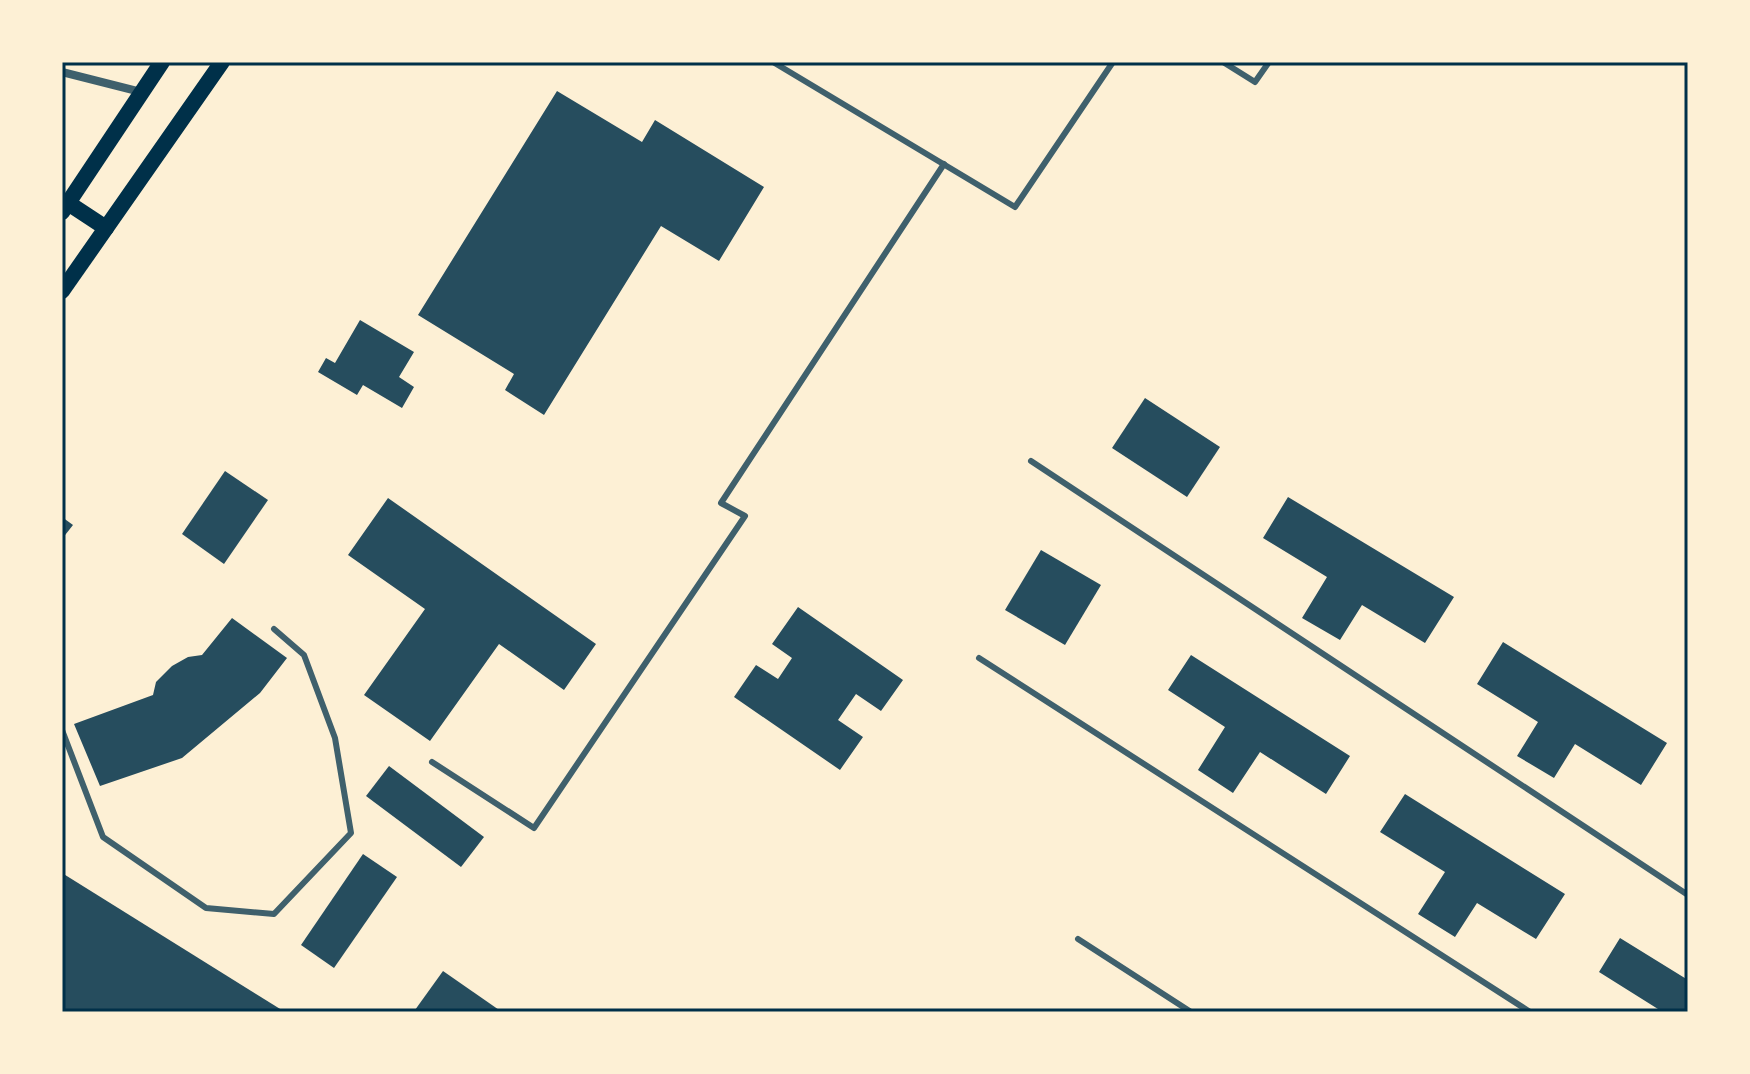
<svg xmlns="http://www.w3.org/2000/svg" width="1750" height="1074" font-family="'Fira Sans',sans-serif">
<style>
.building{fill:#264d5e}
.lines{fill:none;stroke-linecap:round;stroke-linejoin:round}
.service{stroke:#3f606c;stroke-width:6}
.minor{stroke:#3f606c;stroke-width:8}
.secondary{stroke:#003049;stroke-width:16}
.neatline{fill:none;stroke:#003049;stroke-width:3}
</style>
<rect width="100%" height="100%" fill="#fdf0d5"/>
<g class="building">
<path d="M557,91L642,142L655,120L764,187L719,261L661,226L544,415L505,390L514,374L418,315Z"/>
<path d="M360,320L414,352L399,377L414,387L402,408L363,385L357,395L318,372L326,358L335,363Z"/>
<path d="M1145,398L1220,447L1187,497L1112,448Z"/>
<path d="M225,471L268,500L224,564L182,534Z"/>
<path d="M1288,497L1454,597L1425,643L1362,605L1340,640L1302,618L1327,577L1263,538Z"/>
<path d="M388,498L596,644L564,690L499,644L430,741L364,695L425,609L348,555Z"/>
<path d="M62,517L73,525L62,539Z"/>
<path d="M1041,550L1101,585L1065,645L1005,610Z"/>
<path d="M798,607L903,680L881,711L856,694L838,720L863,737L840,770L734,697L756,665L778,679L792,658L772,644Z"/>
<path d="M232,618L287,658L260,693L182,758L100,786L74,724L153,695L156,682L172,666L188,657L202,655Z"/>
<path d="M1503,642L1667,743L1641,785L1575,744L1554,778L1517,756L1538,722L1477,684Z"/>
<path d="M1191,655L1350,756L1326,794L1260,752L1233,793L1198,770L1225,727L1168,690Z"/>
<path d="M389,766L484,837L461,867L366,796Z"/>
<path d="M1405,794L1565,894L1536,939L1477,903L1455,937L1418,914L1445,872L1380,832Z"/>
<path d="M363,854L397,877L334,968L301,945Z"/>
<path d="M62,873L285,1012H62Z"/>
<path d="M1620,938L1688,980V1012H1656L1658,1009L1599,972Z"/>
<path d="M443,971L502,1012H419L415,1010Z"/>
</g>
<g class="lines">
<g class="service">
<path d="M773,62L1015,207L1113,62"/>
<path d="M1223,62L1255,82L1269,62"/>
<path d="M1031,461L1688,895"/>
<path d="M979,658L1530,1012"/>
<path d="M62,730L103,837L206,908L274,914L351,833L335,738L304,655L274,629"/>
<path d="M432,762L534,828L745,516L721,503L944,164"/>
<path d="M1078,939L1191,1012"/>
<path d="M62,1011L63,1012"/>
</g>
<path class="minor" d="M62,72L141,92"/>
<g class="secondary">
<path d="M68,203L106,228"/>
<path d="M62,212L162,62"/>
<path d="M62,291L222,62"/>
</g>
</g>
<rect width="1750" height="1074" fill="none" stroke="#fdf0d5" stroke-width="128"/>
<rect x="64" y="64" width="1622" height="946" class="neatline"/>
</svg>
